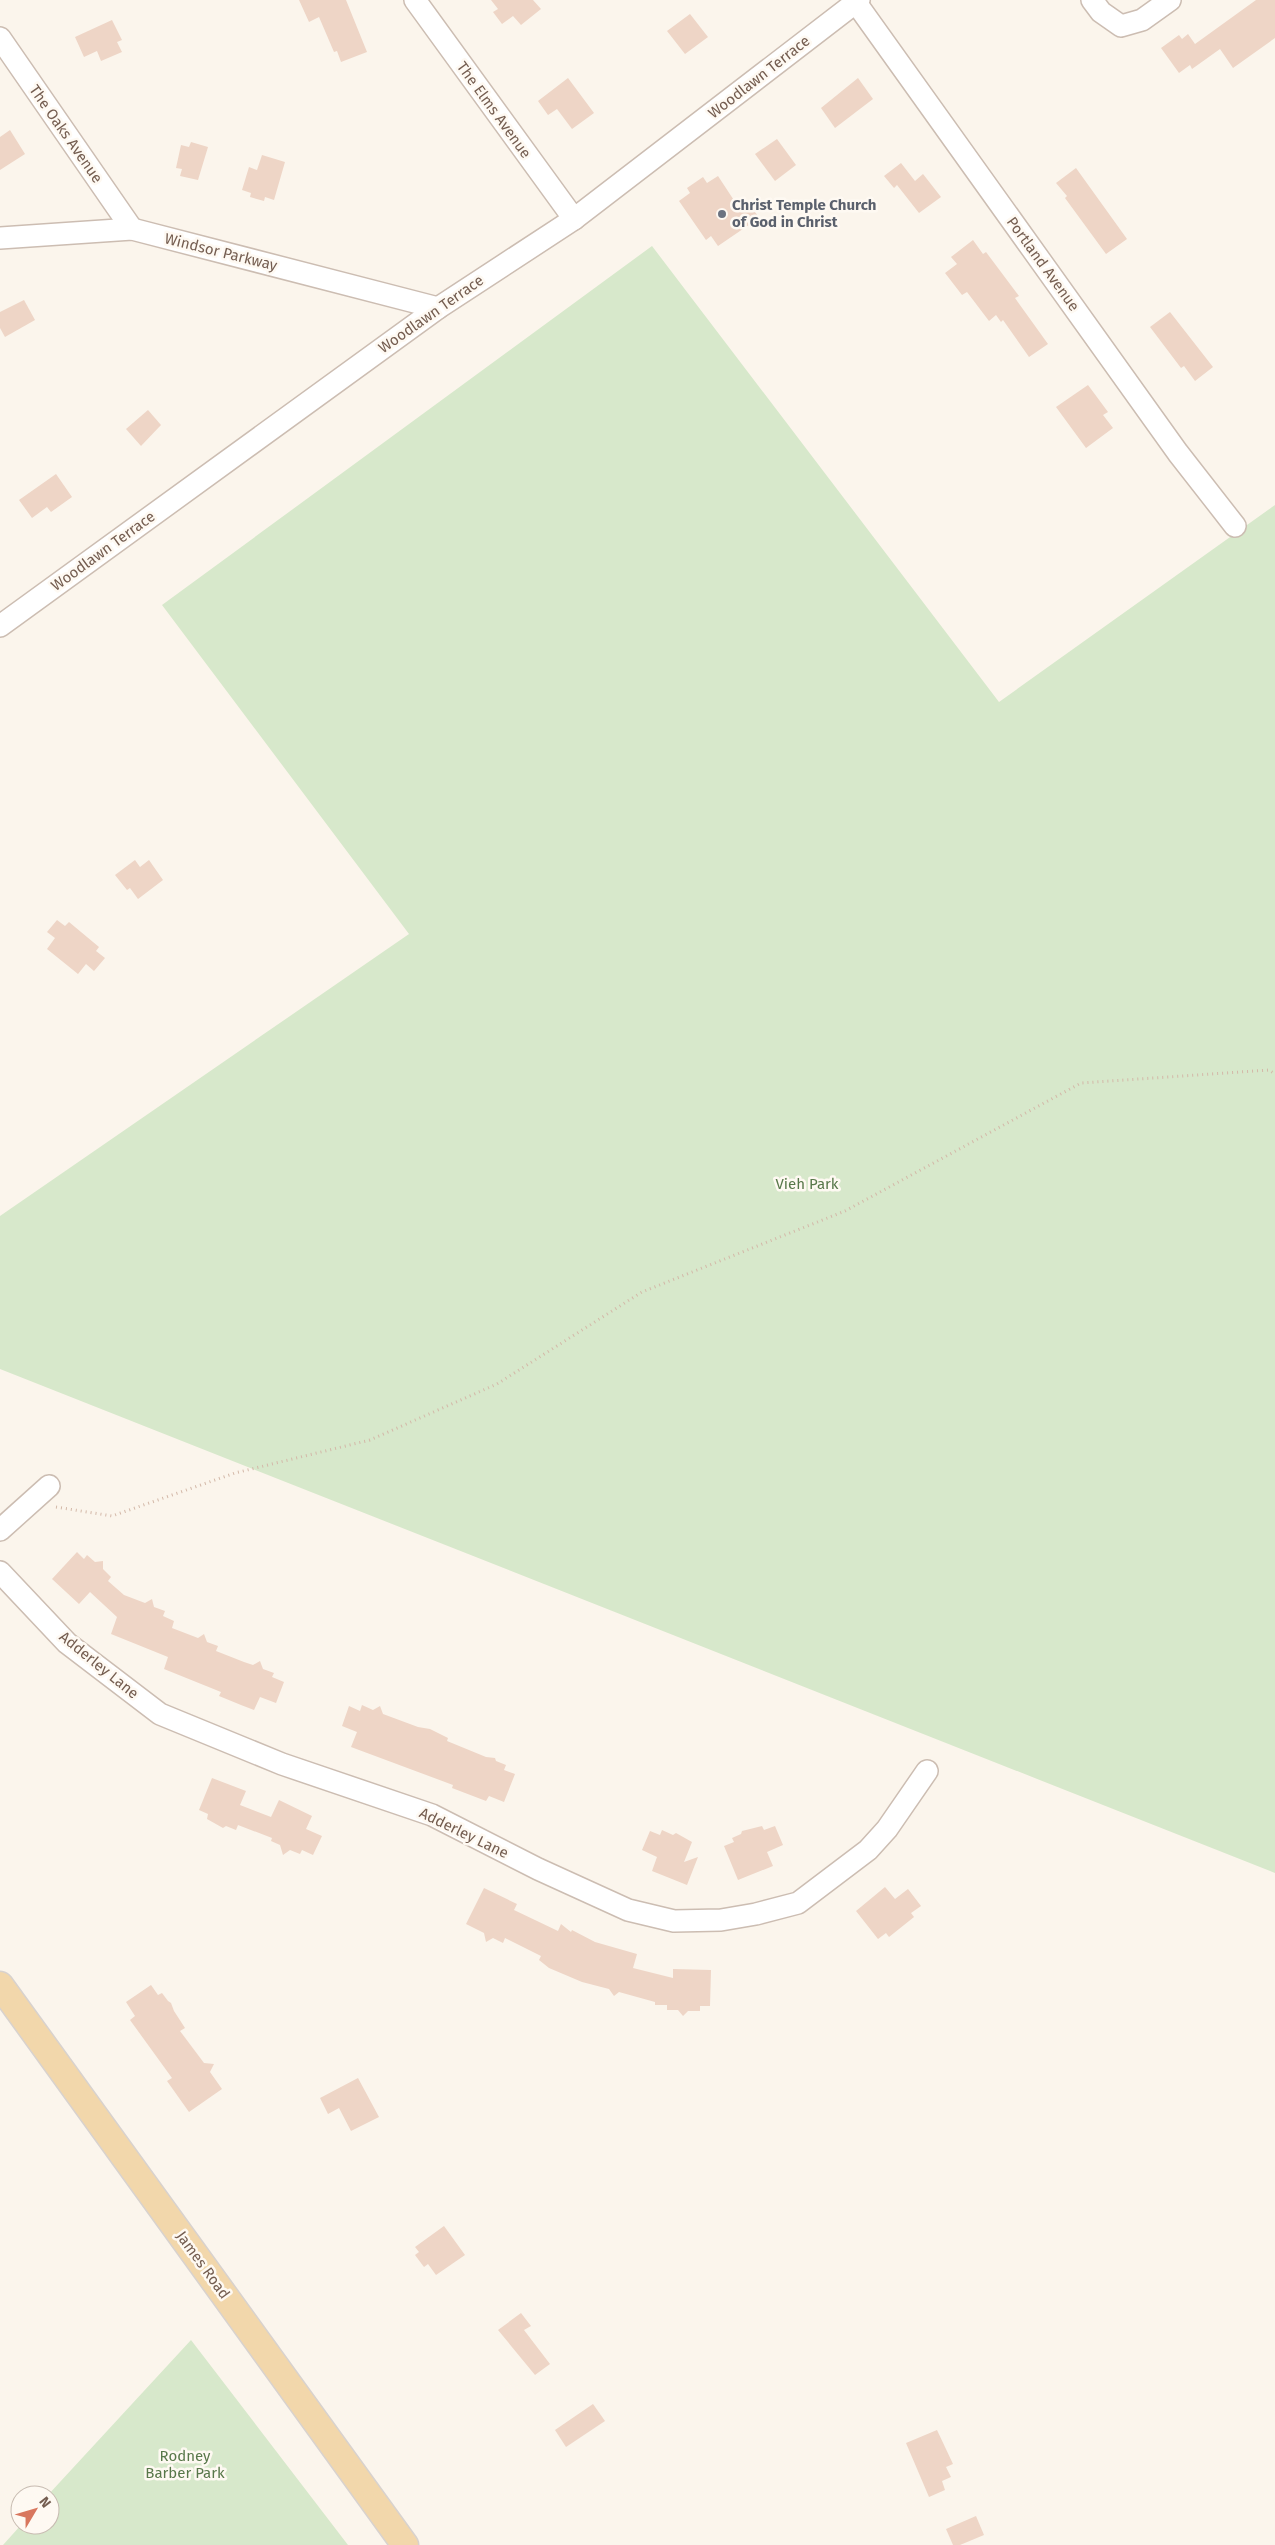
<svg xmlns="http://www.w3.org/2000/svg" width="1275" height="2545" font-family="'Fira Sans',sans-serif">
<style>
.green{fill:#d7e8cb}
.building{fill:#eed5c6}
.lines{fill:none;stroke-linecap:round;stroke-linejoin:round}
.minor-casing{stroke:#ccbdb2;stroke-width:24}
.major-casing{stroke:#d8d2ce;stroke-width:29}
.path{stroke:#d3b8a8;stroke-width:3;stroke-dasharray:1 4;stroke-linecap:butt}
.minor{stroke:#fff;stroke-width:21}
.major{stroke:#f2d7ab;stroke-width:26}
.worship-dot{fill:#6b7280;stroke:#fef9f2;stroke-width:2}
.labels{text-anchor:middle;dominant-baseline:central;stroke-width:5;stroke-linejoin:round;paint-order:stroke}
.street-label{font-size:15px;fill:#745d50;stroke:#fef9f2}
.worship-label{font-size:15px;font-weight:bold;fill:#5b616d;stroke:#fef9f2;text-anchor:start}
.park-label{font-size:15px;fill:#58784a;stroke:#fef9f2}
</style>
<rect width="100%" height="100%" fill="#fbf5ec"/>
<g class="green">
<path d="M652,246L999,702L1275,505V1873L0,1369V1216L409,934L162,605Z"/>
<path d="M191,2340L348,2545H3L21,2525H50L48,2495Z"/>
</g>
<g class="building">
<path d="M299,0H346L367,52L341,62L337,51L334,52L319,17L309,22Z"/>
<path d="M491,0H533L541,9L521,25L513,16L502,24L493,12L498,9Z"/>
<path d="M1256,0H1275V38L1233,68L1220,49L1192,69L1190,65L1179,73L1161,48L1179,35L1182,39L1188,34L1195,44Z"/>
<path d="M690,14L708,37L685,54L667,31Z"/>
<path d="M112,20L122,40L117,42L122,52L101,61L97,51L84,57L75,37Z"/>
<path d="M568,78L594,113L572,129L557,109L548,115L538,101Z"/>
<path d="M858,78L873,99L835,128L821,108Z"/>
<path d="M10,130L25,154L0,170V137Z"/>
<path d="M777,139L796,165L775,181L755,154Z"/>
<path d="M191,142L208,147L198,180L180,176L182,169L176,168L181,145L189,147Z"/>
<path d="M262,155L285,162L274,200L265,197L264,201L250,197L251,193L242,190L249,167L257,170Z"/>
<path d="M901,163L915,181L923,174L941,197L919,213L897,185L894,188L884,176Z"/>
<path d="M1076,168L1127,239L1106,254L1065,198L1067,196L1056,183Z"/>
<path d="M718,176L741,211L750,204L759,218L718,246L711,236L706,240L679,201L690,193L687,188L703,177L707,183Z"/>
<path d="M973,240L983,254L986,252L1019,296L1015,298L1048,344L1029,357L1003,320L1001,322L996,315L989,321L967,292L962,295L945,273L957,264L951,257Z"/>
<path d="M24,300L35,320L5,337L0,328V312Z"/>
<path d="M1170,312L1213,367L1195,381L1184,366L1181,368L1150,327Z"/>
<path d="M1088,385L1108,412L1103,415L1113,428L1086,448L1056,407Z"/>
<path d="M148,410L161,425L141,446L126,429Z"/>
<path d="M56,474L72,497L51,512L47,507L32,518L19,500Z"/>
<path d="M135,860L140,867L149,860L163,880L138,899L130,888L127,890L115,875Z"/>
<path d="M57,920L65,926L69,922L99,947L96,951L105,958L94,971L86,964L78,974L47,949L55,938L47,932Z"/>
<path d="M77,1552L84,1559L87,1555L95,1562L103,1561V1569L111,1577L108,1581L124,1595L145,1603L152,1599L154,1607L165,1611L163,1616L174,1621L172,1628L198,1638L204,1634L207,1642L218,1646L216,1651L244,1662L253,1665L260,1661L263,1669L274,1673L272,1677L284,1682L276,1703L260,1697L254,1710L241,1705L219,1696L221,1692L164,1669L168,1657L111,1634L117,1617L90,1592L79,1604L52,1579Z"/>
<path d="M362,1705L373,1710L380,1706L383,1714L418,1727L430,1729L448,1738L447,1741L486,1757L495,1758L496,1761L506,1765L504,1770L515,1774L504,1802L489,1796L486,1801L452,1788L453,1785L351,1747L357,1732L342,1726L349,1706L360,1711Z"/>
<path d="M212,1778L246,1791L240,1805L271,1817L279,1800L312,1816L306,1829L322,1836L313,1855L302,1850L300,1854L290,1850L283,1855L280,1845L271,1841L272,1838L238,1825L236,1830L226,1826L223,1828L207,1819L208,1814L199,1810Z"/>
<path d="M762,1826L764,1830L775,1826L783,1845L767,1852L773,1866L738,1880L724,1846L734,1842L732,1838L741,1834L742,1831Z"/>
<path d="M662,1830L673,1835L676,1833L692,1842L684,1862L698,1857L687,1885L652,1871L657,1857L642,1850L650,1831L660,1835Z"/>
<path d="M885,1887L895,1899L908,1889L921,1906L911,1913L914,1917L889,1937L886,1933L878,1939L856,1911Z"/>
<path d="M484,1888L517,1904L514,1910L558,1931L561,1924L571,1932L572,1930L595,1942L637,1954L633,1968L673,1978V1969L711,1970L710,2006H700V2011H688L683,2016L678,2010H667V2005H655V2002L619,1992L614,1996L609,1989L582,1982L549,1968L539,1960L541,1956L505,1938L503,1943L493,1938L486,1942L484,1933L466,1924Z"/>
<path d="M151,1985L158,1995L162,1993L168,2001L171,2003L174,2011L185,2028L180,2031L204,2063L214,2064L210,2072L222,2089L189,2112L167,2081L172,2078L130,2020L135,2016L126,2002Z"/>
<path d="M358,2078L379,2117L351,2131L339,2108L328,2114L320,2098Z"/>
<path d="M444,2226L465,2255L436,2275L428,2264L424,2267L415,2255L419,2252L415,2247Z"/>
<path d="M521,2313L531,2326L524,2330L550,2364L535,2375L498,2330Z"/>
<path d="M593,2404L605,2421L566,2447L555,2430Z"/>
<path d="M937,2430L953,2464L946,2467L951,2477L942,2481L945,2490L929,2497L906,2443Z"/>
<path d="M976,2516L984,2535L960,2545H953L946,2529Z"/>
</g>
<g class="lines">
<g class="minor-casing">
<g id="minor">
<path d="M415,0L574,219"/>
<path d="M854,0L1178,453L1235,526"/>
<path d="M1092,0L1101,12L1121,26L1142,20L1170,0"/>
<path d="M0,38L132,229"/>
<path d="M0,238L132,229L438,308"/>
<path d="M0,626L438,308L574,219L859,0"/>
<path d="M0,1530L49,1486"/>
<path d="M0,1572L67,1643L160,1714L282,1764L432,1815L538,1869L628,1910L674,1921L721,1920L756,1914L798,1903L868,1850L887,1829L927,1771"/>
</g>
</g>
<g class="major-casing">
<path id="major" d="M0,1985L405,2545"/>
</g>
<path class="path" d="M56,1507L112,1516L235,1473L370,1440L497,1384L642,1292L845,1211L1081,1083L1269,1070L1275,1074"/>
<use href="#minor" class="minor"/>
<use href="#major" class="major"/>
</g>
<circle class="worship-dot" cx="722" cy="214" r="5"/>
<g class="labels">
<g class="street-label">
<text transform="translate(759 77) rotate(-38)">Woodlawn Terrace</text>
<text transform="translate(494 110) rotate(54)">The Elms Avenue</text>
<text transform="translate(66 134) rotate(55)">The Oaks Avenue</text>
<text transform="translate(221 252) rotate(14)">Windsor Parkway</text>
<text transform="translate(1043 264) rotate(54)">Portland Avenue</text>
<text transform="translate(431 314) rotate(-35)">Woodlawn Terrace</text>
<text transform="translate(103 551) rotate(-36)">Woodlawn Terrace</text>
<text transform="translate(99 1665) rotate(39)">Adderley Lane</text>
<text transform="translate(464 1833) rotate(26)">Adderley Lane</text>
<text transform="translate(203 2265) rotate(54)">James Road</text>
</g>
<g class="worship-label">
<text x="732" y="205">Christ Temple Church<tspan x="732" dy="17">of God in Christ</tspan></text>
</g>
<g class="park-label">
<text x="807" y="1184">Vieh Park</text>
<text x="185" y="2456">Rodney<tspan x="185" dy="17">Barber Park</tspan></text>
</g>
</g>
<g transform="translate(35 2510) rotate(52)"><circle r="24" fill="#fef9f2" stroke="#c7bbb1"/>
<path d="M0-4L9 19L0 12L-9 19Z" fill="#d8775e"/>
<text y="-8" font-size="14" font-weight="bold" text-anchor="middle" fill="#745d50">N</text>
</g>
</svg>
